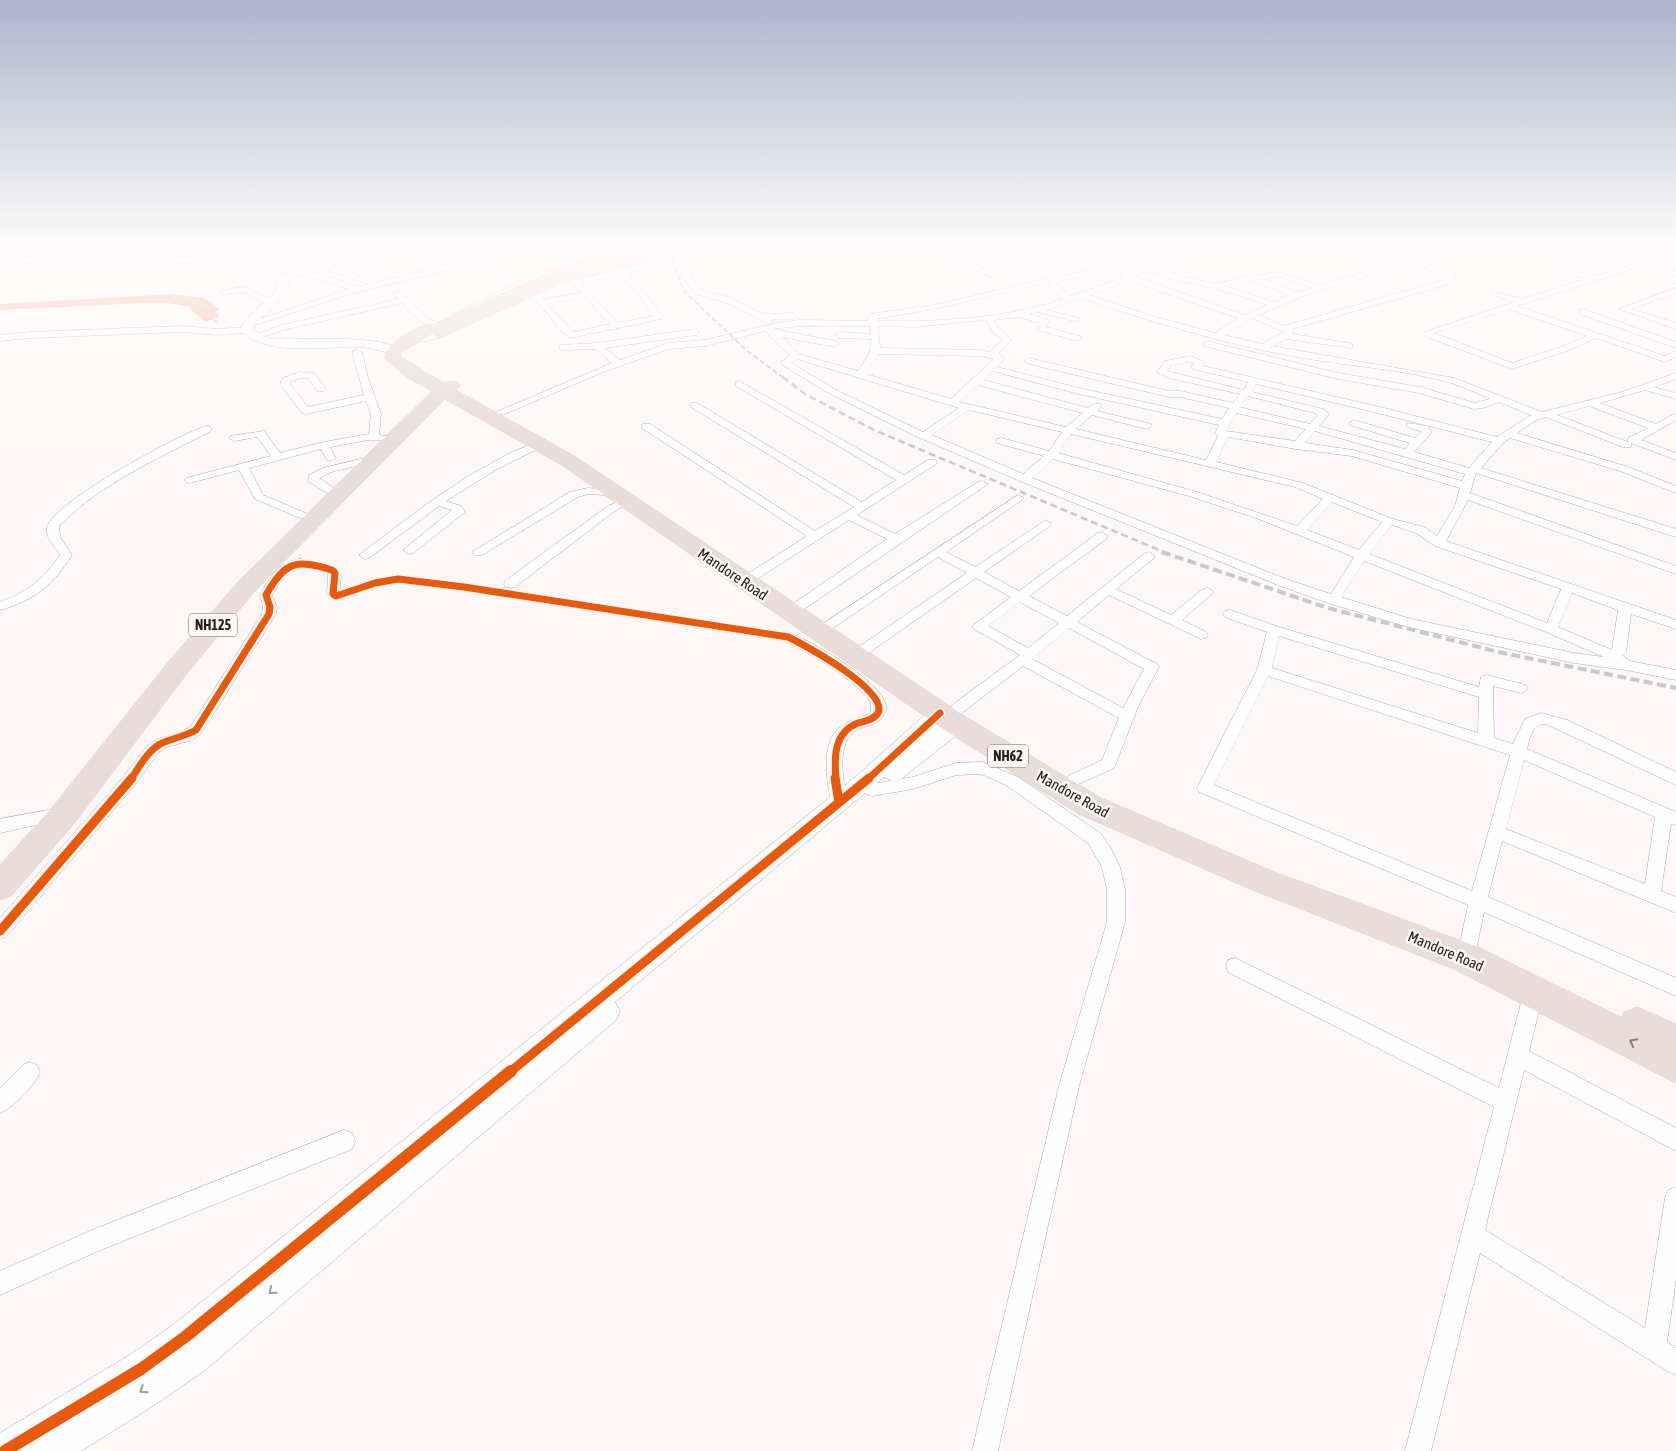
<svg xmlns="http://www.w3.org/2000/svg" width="1676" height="1451" font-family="'Asap Condensed',sans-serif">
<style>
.water{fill:#f2b6a1}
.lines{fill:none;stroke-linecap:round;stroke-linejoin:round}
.stream{stroke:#f2b6a1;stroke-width:2}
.street-casing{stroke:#b1adac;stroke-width:1}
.secondary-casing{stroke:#b1adac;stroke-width:1}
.highway-casing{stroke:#d7d5d4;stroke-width:1}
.street{fill:#fffefe;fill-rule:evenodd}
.secondary{fill:#fffefe;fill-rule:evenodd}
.highway{fill:#eadcd8;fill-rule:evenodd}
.rail-far2{stroke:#cac8c8;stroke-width:2;stroke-dasharray:5.5 2.5;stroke-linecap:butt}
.rail-far1{stroke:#cac8c8;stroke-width:2.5;stroke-dasharray:7 4;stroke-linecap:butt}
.rail{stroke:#cac8c8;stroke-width:4;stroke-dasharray:9 4.5;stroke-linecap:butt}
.highway-bridge-casing{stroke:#d7d5d4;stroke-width:16;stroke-linecap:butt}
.highway-bridge{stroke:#eadcd8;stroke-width:15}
.cycleway-far2-casing{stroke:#fff7f5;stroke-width:10}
.cycleway-far1-casing{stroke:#fff7f5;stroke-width:12}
.cycleway-casing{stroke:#fff7f5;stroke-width:15}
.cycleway-far2{stroke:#e8590c;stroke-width:7}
.cycleway-far1{stroke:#e8590c;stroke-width:9}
.cycleway{stroke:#e8590c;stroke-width:12}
.oneway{stroke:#887e7c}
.oneway2{stroke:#9d9b9a}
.labels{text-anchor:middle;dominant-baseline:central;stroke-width:5;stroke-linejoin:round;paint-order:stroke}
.shield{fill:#fff7f5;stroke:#676160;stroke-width:1}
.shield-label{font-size:14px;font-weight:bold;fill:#262120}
.street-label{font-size:15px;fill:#262120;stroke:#fff7f5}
</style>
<rect width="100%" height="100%" fill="#fdf8f7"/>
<path class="water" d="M174,294L202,298L212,302L219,310L215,312L220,316L205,322L187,306L167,303H142L0,310V304Z"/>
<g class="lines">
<path class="stream" d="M209,316L217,322"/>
<g class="street-casing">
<g id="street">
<path d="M392,244H405L349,258L331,266L344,270L376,261V265L351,273L377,282L483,256L540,244H553L350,294L252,326L245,324L348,289L303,275L280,281V277L338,258L314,251V247L343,255ZM323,268L368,284L356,287L334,278L311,272Z"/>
<path d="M589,244H597L613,255L606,257Z"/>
<path d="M647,244H654L663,258L659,266L626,273L646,293L662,317L661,319L571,338L564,334L529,291L536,289L544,299L581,293L569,280L557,282L553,280C560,275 571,272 578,279L653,262L655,258ZM619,275L640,297L653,316L618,323L581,283ZM585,297L610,324L573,332L548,304Z"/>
<path d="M670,244L688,245L684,258L694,281L701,290L731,298L763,314L793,313L797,316L793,319H772V323L769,324L725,302L695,294L686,282L676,258L680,247Z"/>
<path d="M842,244H869L893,252L889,254Z"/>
<path d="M917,244H926L961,259L979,255L957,244H966L988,253L1016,246L1030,251L1057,244H1076L1093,249L1105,244H1114L1098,251L1108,258L1168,244H1179L1113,262L1126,271C1138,269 1166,264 1177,271L1173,273L1177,275L1216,284L1251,275L1257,276L1277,272L1320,285L1423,254L1398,244C1410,244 1422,252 1432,251C1445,251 1457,244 1470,244L1418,260L1455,275V279L1446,285L1292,329L1294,331L1292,334L1349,343L1352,344V348L1286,339L1272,346L1454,378L1542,412L1622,392L1676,373V379L1654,387L1676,393V399L1645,390L1600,403L1656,424L1676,413V420L1641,440L1676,453V460L1631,443V447H1623L1546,417L1536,420L1517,433L1628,467L1676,486V493L1620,471L1510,438L1503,443L1481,468L1676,529V537L1476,473L1470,493L1676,566V574L1468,500L1446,541L1676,620V629L1631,614L1626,652L1623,656L1630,661L1676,670V680L1626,670L1574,663L1408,627L1328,603L1278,585L1020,481L920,438L830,394L784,366L781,362L790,356L765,331L705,346L669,349L603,372L505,414H497L496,412L612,363L596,349L563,350L560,349V345L598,343L695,329L699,332L695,335L605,348L620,360L668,343L705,340L777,323L799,320L868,321L867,317L871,314L939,304L1053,277L1065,266L1045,262L1015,250L994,255L1012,262L1013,264L1009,266L986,257L968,262L997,274L998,276L994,278ZM1066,246L1082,250L1069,262L1038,254ZM1089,252L1111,267L1064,275ZM1411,263L1446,277L1440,281L1284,326L1259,315L1300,297ZM1116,271L1124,277L1071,296L1056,283L1058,281ZM1147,272L1162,273L1171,279L1214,288L1268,305L1245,315L1131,275ZM1277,276L1312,288L1297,292L1264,279ZM1250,280L1253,281L1290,295L1275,302L1225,286ZM1130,281L1238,318L1215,333L1152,316L1089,295ZM1048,282L1063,299C1005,319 937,322 877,321L876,319L939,308ZM1081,298C1152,322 1224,344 1297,357C1347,366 1403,369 1451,383C1464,387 1477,393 1490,399L1475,403L1420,387L1338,373L1207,341L1204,342V346L1338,379L1419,393L1474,409L1483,408L1499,402L1531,415L1497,437L1384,408L1203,366V362L1191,356L1165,361L1157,372L1169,378L1240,394L1233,403L1180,391H1169L1029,358L1024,361L1029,364L1169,397H1180L1229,408L1222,419L1079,388L997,367L1004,360L1001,355L998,354L1011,340L998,327L994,320L1019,317L1040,323L1037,328L1038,330L1077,341L1081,338L1080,336L1046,327L1049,322L1048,320L1029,314L1037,312L1079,322V318L1046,310ZM1252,318L1284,332L1262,344L1224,335ZM986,320L992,331L1002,340L990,352L981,350L880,348L878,326L915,327ZM799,326H870L871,334L839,332L835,335L839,338L872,339L869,354L858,371L799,354L782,337L835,347L839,344L835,341L773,329ZM878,354L981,356L994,359L951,399L866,374ZM797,359L949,405L959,408L923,432L836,390L791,363ZM1190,362L1194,364L1191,367L1193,369L1248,382L1244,390L1167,371L1171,365ZM992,371L1079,394L1219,425L1215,433L1218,436L1206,460L1076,429L1092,415L1147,429L1152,426L1151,424L1097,411L1102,406L1100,404H1094L1088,408L983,380ZM1256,384L1382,414L1492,442L1469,468L1414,452L1432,432L1428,426L1407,423V427L1422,432L1415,438L1354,420L1349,423L1350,425L1410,443L1405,449L1319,426L1329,414L1323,409L1252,392ZM978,385L1083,413L1066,427L959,402ZM1248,396L1315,413L1318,415L1310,424L1239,407ZM1589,406L1648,428L1628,438V442L1557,415ZM969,410L1062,432L1049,451L1001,438L997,439L996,441L997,443L1044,456L1023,474L932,435ZM1236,413L1306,429L1295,441L1226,431ZM1315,431L1465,474L1462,481L1353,450L1305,443ZM1071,434L1295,487L1323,499L1297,526L1197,492L1058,453ZM1228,437L1296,449L1352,456L1460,488L1455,506L1437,536L1424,527L1393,519L1303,483L1216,462ZM1053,459L1189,496L1256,518L1354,557L1331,594L1286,579L1032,478ZM1332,502L1382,522L1359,550L1307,530ZM1392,525L1416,533L1435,546L1561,589L1547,623L1369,554ZM1364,561L1546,632L1604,657L1574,653L1411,619L1341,597ZM1572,593L1618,610L1612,650L1558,627Z"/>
<path d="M1573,244H1583L1676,272V276L1642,266L1517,306L1665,356L1676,351V357L1665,362L1596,338L1567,351L1512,369L1430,338L1424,332L1514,302L1492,295V291L1522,299L1586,279L1561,271V267L1594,276L1611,271L1585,264V260L1618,269L1634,264ZM1509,309L1587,336L1561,347L1512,363L1434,333Z"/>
<path d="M1640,244H1651L1676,251V255Z"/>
<path d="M1181,253H1184V257L1158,260L1154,258Z"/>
<path d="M601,255L605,257L604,259L542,278L461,316L454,314L536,274Z"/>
<path d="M245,287L274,301L275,303L268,305L244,292L223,294L219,292L223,290Z"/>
<path d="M1676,288V293L1631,309L1676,323V329L1619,309Z"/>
<path d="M395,292H401L427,318L438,323V327C423,328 412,313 402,303L287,329L255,339L251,336L282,325L398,299L394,294Z"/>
<path d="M1583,309L1676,342V348L1580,314V310Z"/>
<path d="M452,325L456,328L455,330L438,338L421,342L417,339Z"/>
<path d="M182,326L218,329L247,327L251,330L247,333L218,335L182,332L30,338L0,341V335L30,332Z"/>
<path d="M357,349L362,352L368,378L381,414L379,435L386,436L387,438L386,440H368L330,447L336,458L331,461L327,460L321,449L249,468L263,495L308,514L310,516L308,518H300L255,499L239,470L190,483L186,482L184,480L186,478L271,456L257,437L234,441L229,438L230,436L264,431L280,453L324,442L369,434L371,414L366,401L306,414L302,413L280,384L283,378L299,372L314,373L326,389L324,391H318L308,378H300L290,382V384L308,407L364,395L352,352Z"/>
<path d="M739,381L904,475L928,460H936L937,462L936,464L857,515L895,534L978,482L982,481L988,484L804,609H794L792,606L794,603L887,539L849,520L749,584H741L739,581L741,578L807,536L642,428V424H650L815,531L854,507L691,407V403H697L862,502L896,480L736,386V382Z"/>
<path d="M207,426L211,427V431C157,459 102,483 59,526L60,537L72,555C54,584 34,601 0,610V602C27,592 44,579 60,555C56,547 45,538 47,528C50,504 182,432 207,426Z"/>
<path d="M540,441L544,442L545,444L544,446L497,469L446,501L461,506L465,512L413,553L409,554L403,550L452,510L439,506L369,558L365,559L359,555L424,506L467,477L512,452Z"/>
<path d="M361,459L366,462L365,464L331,472L319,478L335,489L337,491L335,493H327L308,481L309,475L323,468Z"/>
<path d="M609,484L615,487L605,495L588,494L578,497L482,555H474L472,552L570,492L588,488L599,489Z"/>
<path d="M1018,495L1024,498L1022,500L946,552L975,567L1046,520L1052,524L1050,526L984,572L1019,591L1098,533L1102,532L1108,536L1106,539L1029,596L1067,616L1145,553L1149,552L1155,556L1153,559L1116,589L1171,615L1203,589L1208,588L1214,592L1182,620L1206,632L1208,635L1206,638L1201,639L1109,595L1077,622L1157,664L1159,667L1138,707L1114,768L1074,786L1068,784L1066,780L1068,776L1102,760L1119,718L1023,666L962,713H952L950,709L952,705L1020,655L974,629L972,626L1011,597L976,578L870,652H860L858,649L860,646L967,573L938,557L833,628L828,629L821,625ZM1020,602L1059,623L1028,648L988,626ZM1069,628L1144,669L1123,708L1032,659Z"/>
<path d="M628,498L634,501L616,510L515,587H505L504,584L505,581L608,506Z"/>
<path d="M300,559L336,567L341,573L340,590L371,580L398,575L464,583L788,633C808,638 892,687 886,710C881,727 864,724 853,733C836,746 844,784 847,802L845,806L839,808L833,806L831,802C827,779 819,741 843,725C851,719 863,719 871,712V702C852,678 813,654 785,641L464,591L398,583L377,586L336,600L327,594L328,573C296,563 288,566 272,595L277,607L276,614L201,734L189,741L167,747L158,753L135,785L6,937L0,939V918L123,777L148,745L157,739L179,733L191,726L262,614L263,607L260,595C270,577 278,563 300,559Z"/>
<path d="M1230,610L1279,627L1479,687L1481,677L1486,675L1526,685L1528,688L1526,691L1521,693L1493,686L1494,738L1513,744L1525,719L1541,713L1567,720L1676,772V785L1546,724C1532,723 1530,738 1527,749L1676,812V825L1671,824L1661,891L1676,897V913L1502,841L1488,897L1676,978V996L1484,912L1473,964L1466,966L1459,964L1457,958L1468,905L1199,792L1197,788L1257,670L1267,632L1225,617L1223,614L1225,611ZM1279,636L1479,697L1478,733L1272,668ZM1268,676L1510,755L1472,891L1214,785ZM1524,760L1655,817L1645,884L1506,829Z"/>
<path d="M983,762L1018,777L1100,833L1109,845L1120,867L1125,890V922L1079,1086L998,1451H972L1059,1086L1107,922V890L1102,867L1088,843L1006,785L981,774L956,775L913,789L872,796L866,794L864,790L866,786L872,784L913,777L956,763Z"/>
<path d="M48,810L54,811L56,816L54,821L0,833V819Z"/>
<path d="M1235,958L1499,1088L1524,991L1527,985L1534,982L1541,985L1544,991L1529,1051L1676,1128V1151L1524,1070L1485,1230L1645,1328L1665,1198L1668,1190L1676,1187V1279L1667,1342L1676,1348V1375L1667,1371L1480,1253L1431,1451H1405L1494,1107L1228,972L1226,966L1228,960Z"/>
<path d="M30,1062L37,1065L40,1072C35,1085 13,1108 0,1113V1088L23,1065Z"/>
<path d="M344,1130L352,1133L355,1141L352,1149L96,1252L0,1295V1271L90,1231Z"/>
</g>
</g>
<g class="secondary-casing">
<g id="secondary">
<path d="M326,244H352L347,247C323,251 296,252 277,269L289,279V290L255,325L253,329L263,336L275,339C300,340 385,334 399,350L397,353C388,355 371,347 360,347C328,346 262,357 241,330L243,324L277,289V280L266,271L224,260L133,267L84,257L0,266V260L84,251L133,261L224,254L268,265C284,251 305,247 326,244Z"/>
<path d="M940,706L947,708L950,713L939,726C948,719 953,716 964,719L967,724L964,729L901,779L893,781L884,777L615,1002L620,1011L616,1020L205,1370L156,1404L81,1451H0V1433L128,1356L173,1325L854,778L933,708Z"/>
</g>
</g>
<g class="highway-casing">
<path id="highway" d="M432,323L438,325L440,328L438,331L400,353L401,357L444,383L451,381L457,382L460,386L456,390L574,456L966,717L1101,798L1272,871L1478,947L1622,1018L1624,1012L1637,1007L1676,1024V1083L1454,969L1250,889L1079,814L946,731L560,464L445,399L254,592L188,672L73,825L11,896L0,900V865L51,809L170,660L238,582L432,391L407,377L385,359C385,342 416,327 432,323Z"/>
</g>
<use href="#street" class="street"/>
<use href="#secondary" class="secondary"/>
<use href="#highway" class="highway"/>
<path class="rail-far2" d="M672,244V260L684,291L746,350L785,379"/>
<path class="rail-far1" d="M783,377L805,394L874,430L1166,553"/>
<path class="rail" d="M1162,552L1328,608L1498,652L1676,688"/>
<g class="highway-bridge-casing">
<path id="highway-bridge" d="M439,330L560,276L678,244"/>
</g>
<use href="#highway-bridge" class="highway-bridge"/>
<g class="cycleway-far2-casing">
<g id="cycleway-far2">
<path d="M131,779C139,767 149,749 162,743C174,738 185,736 196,730L269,614L270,607L266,595C285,561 296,559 332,570L335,573L333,594L336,596L375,583L398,579L464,587L788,637C805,645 889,691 878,713C874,720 865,721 858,723C834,732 834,757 836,779"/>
<path d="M868,779L940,713"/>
</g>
</g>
<g class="cycleway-far1-casing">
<g id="cycleway-far1">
<path d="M835,778L839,802"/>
<path d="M0,931L132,778"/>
<path d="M510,1072L869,778"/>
</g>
</g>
<g class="cycleway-casing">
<path id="cycleway" d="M5,1451L141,1369L185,1337L511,1071"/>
</g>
<use href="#cycleway-far2" class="cycleway-far2"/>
<use href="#cycleway-far1" class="cycleway-far1"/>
<use href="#cycleway" class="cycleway"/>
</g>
<defs><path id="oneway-chevron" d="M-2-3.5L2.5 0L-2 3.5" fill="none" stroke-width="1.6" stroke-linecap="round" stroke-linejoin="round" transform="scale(1.25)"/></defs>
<use class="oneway" href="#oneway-chevron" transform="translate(1633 1042) rotate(-152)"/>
<g class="oneway2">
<use href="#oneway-chevron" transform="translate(272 1291) rotate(140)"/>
<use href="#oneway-chevron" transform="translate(143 1390) rotate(147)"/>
</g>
<linearGradient id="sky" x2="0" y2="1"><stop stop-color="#acb5cc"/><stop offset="0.55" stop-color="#fefcfb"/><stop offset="1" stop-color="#fefcfb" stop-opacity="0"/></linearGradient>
<rect width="1676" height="447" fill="url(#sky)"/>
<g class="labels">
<g class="shield">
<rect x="189" y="613.5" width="48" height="23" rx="4"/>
<rect x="988" y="744.5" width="40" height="23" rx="4"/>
</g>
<g class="shield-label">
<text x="213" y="625">NH125</text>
<text x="1008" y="756">NH62</text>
</g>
<g class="street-label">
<text transform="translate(733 574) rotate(34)">Mandore Road</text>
<text transform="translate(1073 794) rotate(29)">Mandore Road</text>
<text transform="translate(1446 951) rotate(23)">Mandore Road</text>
</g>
</g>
</svg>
